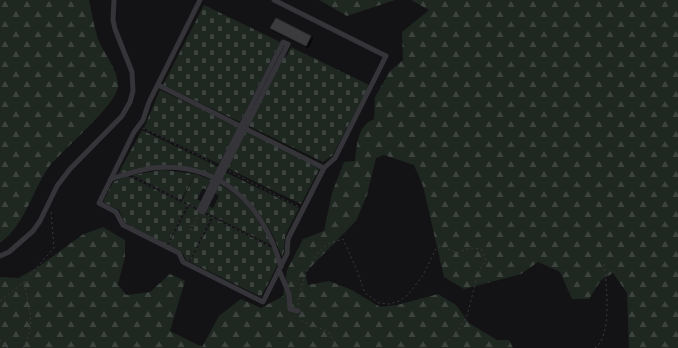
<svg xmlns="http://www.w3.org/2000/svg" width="678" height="348" font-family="'DejaVu Sans',sans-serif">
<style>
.forest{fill:url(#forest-firs)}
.cemetery{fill:url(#cemetery-stones)}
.building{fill:#3b3b3e;stroke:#2e2d30;filter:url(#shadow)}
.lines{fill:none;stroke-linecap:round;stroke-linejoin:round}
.path{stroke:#3a3b40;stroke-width:1;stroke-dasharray:2 3;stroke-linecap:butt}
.minor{stroke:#343439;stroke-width:5}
</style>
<defs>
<pattern id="forest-firs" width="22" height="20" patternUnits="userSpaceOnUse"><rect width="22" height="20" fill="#1f2721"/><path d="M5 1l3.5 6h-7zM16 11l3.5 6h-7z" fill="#3d443f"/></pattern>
<pattern id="cemetery-stones" width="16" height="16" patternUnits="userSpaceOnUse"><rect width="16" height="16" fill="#1f2721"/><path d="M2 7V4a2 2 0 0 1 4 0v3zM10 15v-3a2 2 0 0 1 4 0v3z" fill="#3d443f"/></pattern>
<filter id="shadow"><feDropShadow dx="2" dy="2" stdDeviation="0" flood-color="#0009"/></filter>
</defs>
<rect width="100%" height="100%" fill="#131315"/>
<g class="forest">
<path d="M0,0H89C92,13 94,27 98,39C104,54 118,69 118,86C117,105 62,150 49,167C31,192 26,224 0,243Z"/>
<path d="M319,0H395L347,16Z"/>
<path d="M411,0H678V348H629L627,293L613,273L601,280L589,299H572L560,272L538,262L521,274L464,289L444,277L423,186L414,165L384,155L376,158L367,195L356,221L305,273L308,285L329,281L352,290L380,307L397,305L438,294L456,305L469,323L497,340H509L513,348H0V277L18,278L38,267L82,235L103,227L125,240V257L118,284L126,295L150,292L170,274L185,281L170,331L202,347L219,316L241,299L261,308L283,296L287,270L303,239L324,231L332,193L344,162L355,161C357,144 357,126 374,119L375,97L390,71L403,60L402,32L429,10Z"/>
</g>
<g class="cemetery">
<path d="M204,5L280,42L240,122L163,85Z"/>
<path d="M291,47L369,85L333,155L323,162L249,126L284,57L287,55Z"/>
<path d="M160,90L238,127L219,164L144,128Z"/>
<path d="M142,130L218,167L214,176L175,166L118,174Z"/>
<path d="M246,131L320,168L301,204L227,168Z"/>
<path d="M163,170L195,174L181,200L132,175Z"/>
<path d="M225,172L299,208L285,236L284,251L282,257C269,221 254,201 221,180Z"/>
<path d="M195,174L212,180L207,190L203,188L197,199L202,202L198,209L182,201Z"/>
<path d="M128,176L187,205L167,245L125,223L119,210L103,202L113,182Z"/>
<path d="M219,184C249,202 257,217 273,246L205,212L208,206L213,208L219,196L215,193Z"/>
<path d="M189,206L211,217L189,262L186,260L182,252L168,245Z"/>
<path d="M213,218L274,249L278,264L261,297L190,262Z"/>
</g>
<path class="building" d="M276,18L311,36L306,46L270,28Z"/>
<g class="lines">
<g class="path">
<path d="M143,128L215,164"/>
<path d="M229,171L299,207"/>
<path d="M133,177L195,208"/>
<path d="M208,215L268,245"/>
<path d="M194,225L195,230L191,231L190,226L194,225L199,215"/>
<path d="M169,242L188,205"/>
<path d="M191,259L212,217"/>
<path d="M0,301L24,282L54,248L51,211"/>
<path d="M298,305C300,286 310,255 328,244C332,241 338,241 343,239L356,268L365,293L379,303L389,304L399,301L408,295L423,275L436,249L441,246L458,253C467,249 472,246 482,250L486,260L478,273L467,316L456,334L440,348"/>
<path d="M299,316L303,322L328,331L337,348"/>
<path d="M0,340L8,348"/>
<path d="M23,348C36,324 29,308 24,283"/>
<path d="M595,348C613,336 606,282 604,263"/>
</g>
<g class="minor">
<path d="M200,0L149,102L143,120L134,132L99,203L116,212L123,225L179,253L183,262L263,302L287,254L288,239L324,168L335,158L386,56L274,0"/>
<path d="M283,42L288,44L203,212L199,210Z"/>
<path d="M158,85L324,168"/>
<path d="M111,179C124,175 138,170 152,168C220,161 264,205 281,267"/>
<path d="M0,256L9,252L33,231L40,221L57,186L70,169L122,116L130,102L133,91L132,72L115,29L113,20L114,0"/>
<path d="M279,270L289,294L290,309L298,311"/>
</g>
</g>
</svg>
